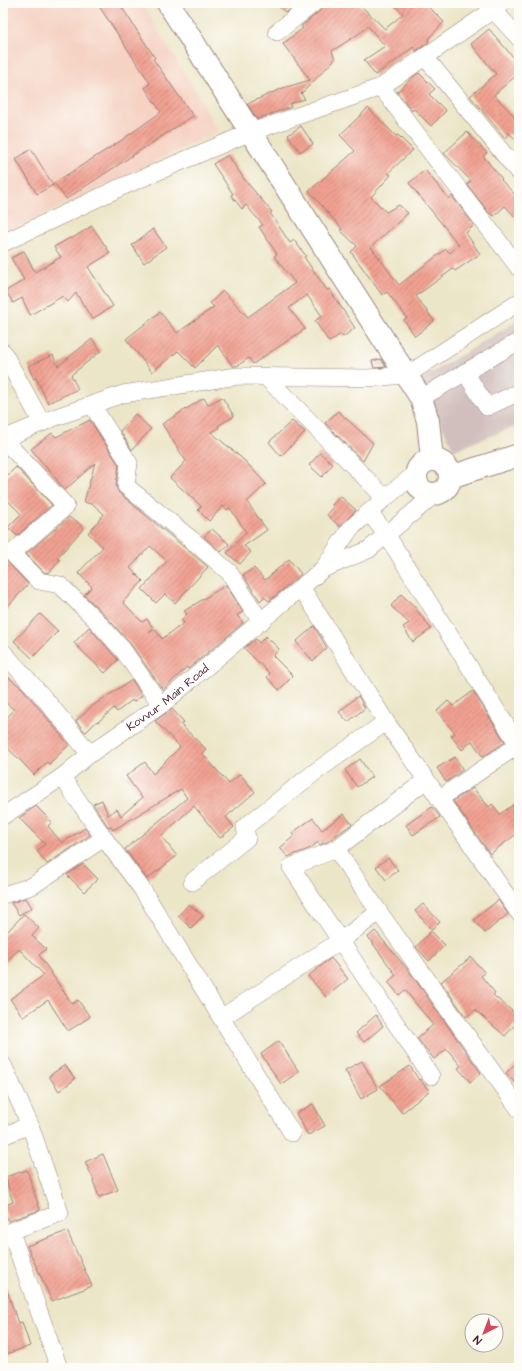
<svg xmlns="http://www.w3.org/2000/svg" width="522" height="1371" font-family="'Architects Daughter',sans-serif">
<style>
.built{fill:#f5d2c2}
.industrial{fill:#d1bfbd}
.building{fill:url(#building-hatch)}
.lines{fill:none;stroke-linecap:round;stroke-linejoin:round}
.minor-casing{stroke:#9b827a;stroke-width:18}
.major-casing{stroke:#9b827a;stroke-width:24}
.minor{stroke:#fff;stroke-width:17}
.major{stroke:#fff;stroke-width:22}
.labels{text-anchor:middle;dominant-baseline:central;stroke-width:3;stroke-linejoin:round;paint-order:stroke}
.street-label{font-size:12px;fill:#4a1f2b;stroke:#fdfcf7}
</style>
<defs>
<pattern id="building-hatch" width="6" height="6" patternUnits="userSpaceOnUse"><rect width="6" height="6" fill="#f1a192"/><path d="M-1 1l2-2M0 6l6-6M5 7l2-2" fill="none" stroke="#c58377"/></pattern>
</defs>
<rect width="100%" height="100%" fill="#fdfcf7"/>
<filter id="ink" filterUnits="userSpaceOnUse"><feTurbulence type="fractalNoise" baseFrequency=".025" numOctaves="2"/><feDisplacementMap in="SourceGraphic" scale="8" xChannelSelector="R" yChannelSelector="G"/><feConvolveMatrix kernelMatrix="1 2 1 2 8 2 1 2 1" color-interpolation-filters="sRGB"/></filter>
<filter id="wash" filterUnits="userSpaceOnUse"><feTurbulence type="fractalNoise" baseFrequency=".012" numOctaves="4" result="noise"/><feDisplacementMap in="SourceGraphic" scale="16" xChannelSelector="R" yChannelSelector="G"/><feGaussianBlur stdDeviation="0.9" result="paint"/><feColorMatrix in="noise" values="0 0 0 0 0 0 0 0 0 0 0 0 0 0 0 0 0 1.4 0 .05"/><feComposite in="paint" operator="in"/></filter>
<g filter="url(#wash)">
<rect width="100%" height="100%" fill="#ece6c8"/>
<path class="built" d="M5,3H142L219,131L3,234V5Z"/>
<path class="industrial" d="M519,320V425L454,450L420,380Z"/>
<g id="blocks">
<g class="building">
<path d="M97,3H119L155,58L153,59L193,116L66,199L54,183L122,140L161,112L145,88L150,83Z"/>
<path d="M275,3H298L286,13Z"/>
<path d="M324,3H358L385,29L403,14L393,3H425L444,22L428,39L429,41L426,44L416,51L413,47L398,59L375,75L364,60L385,46L368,26L360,33L332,51L335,59L301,94L305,99L290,104L291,107L257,119L247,104L283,88L310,80L283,44L303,28L301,26L320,11L323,7Z"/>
<path d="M489,29L519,64V73L494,95L519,121V143L509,133L505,138L470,96L496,74L471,44Z"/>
<path d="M419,73L435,89L429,94L446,111L431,126L414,109L412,111L397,92L413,77Z"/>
<path d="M368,108L396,136L398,135L413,150L388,173L391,175L371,197L386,212L399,205L408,213L371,247L399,285L446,249L450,253L459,245L409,183L425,170L449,199L452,196L474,225L466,233L480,254L455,271L453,269L416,296L434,321L415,336L404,320L407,318L387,292L382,295L351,252L357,246L340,230L342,229L309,191L355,151L340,135Z"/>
<path d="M301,126L313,144L300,152L288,135Z"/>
<path d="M467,132L487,153L483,156L502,179L501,180L519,199V221L505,206L494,216L488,212L467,184L471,181L444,153Z"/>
<path d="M31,149L53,185L37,194L16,159Z"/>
<path d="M228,155L244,179L272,212L270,213L290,243L294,240L306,256L304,257L327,290L329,289L355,328L343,337L341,334L329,342L315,321L322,316L307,295L289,308L305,329L253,364L249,358L237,366H233L218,345L195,368L178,351L152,372L126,339L160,312L177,333L214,307L210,303L223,291L248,317L295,283L274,256L277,254L259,227L263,225L246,205L242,209L231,195L233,194L213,164Z"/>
<path d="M92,226L110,253L88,267L113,306L92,319L76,293L68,302L63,296L30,315L22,298L13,303L6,291L24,280L11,258L24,251L35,272L61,257L54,247L70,238L71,239Z"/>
<path d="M153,229L166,247L144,263L132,245Z"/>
<path d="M92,339L101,351L71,375L78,389L48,403L36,378L34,379L28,366L53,355L58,366Z"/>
<path d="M381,359L386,367L374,368L372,361Z"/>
<path d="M222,397L234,416L218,426L219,428L211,432L245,461L266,484L247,502L267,530L244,546L251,552L240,564L227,553L246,532L230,508L227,510L223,506L209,521L198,510L201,506L170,478L186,461L162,424L204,398L208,405Z"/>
<path d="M338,411L373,443L363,461L325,423Z"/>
<path d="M135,414L151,429L132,450L120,431Z"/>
<path d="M90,420L119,465L116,485L117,489L119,493L208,567L175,603L165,594L156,603L142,589L167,561L150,546L130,568L143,581L123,602L142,622L147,619L153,628L149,633L155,629L162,639L184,623L181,620L187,614L184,611L226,585L243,612L237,615L243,623L188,669L187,667L163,690L130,643L102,612L84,595L92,587L78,573L103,547L88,533L104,514L94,505L84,502L95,463L65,490L31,449L52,433L56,437Z"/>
<path d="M292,421L305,432L281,456L269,442Z"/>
<path d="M320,453L333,464L322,477L309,465Z"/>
<path d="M16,467L52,505L17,536L8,527L21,514L3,496V480Z"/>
<path d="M340,496L356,510L340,527L327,515L334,507L332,505Z"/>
<path d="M69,517L74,521L75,520L84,528L57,558L60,560L49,573L44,572L26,554Z"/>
<path d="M212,529L229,544L221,552L204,537Z"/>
<path d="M4,558L28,584L3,612V559Z"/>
<path d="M289,559L301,574L269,601L264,597L260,601L243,575L254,568L265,580Z"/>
<path d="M401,594L414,606L431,629L413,642L403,627L409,623L391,606Z"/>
<path d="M40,614L58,631L32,658L14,641Z"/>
<path d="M314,626L327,648L313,661L296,642Z"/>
<path d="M89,627L118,660L105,673L74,643Z"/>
<path d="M266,636L279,649L273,656L293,676L279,690L267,677L270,674L244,648L256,639L259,643Z"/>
<path d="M3,673L22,688L69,745L49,764L47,762L34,775L22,762L3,744V722L14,710L3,700Z"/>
<path d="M132,680L142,696L133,702L132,700L117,712L114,708L98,722L97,721L86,732L84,731L76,721L92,706Z"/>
<path d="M473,691L505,742L483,757L472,741L462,750L451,736L455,733L437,711L448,701L453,706Z"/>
<path d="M358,696L365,708L348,722L339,712Z"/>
<path d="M172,709L184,722L181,725L206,749L202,753L229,784L240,774L255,792L226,817L234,827L220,838L194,806L161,836L177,856L147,879L125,849L187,798L181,789L113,830L111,827L109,828L93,804L102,800L108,815L117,809L121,816L142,798L126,776L145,762L153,774L180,747L155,721Z"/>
<path d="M455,757L463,770L446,782L437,768Z"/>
<path d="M360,759L372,777L357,787L345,770Z"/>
<path d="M473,788L489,807L492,804L500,814L519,801V832L490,854L453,801Z"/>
<path d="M36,806L52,822L48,826L62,843L85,828L90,835L47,864L37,851L45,844L19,818Z"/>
<path d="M432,807L440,817L413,835L406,825Z"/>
<path d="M344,814L352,824L327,842L320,845L318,842L311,848L288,857L280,848L294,836L292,833L313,818L322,830Z"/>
<path d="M388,858L398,870L386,880L376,867Z"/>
<path d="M83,864L98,879L84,892L67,875Z"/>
<path d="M26,898L32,908L19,915L11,903Z"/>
<path d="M498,900L508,914L485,933L474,920Z"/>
<path d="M189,904L203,916L191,928L178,916Z"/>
<path d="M423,904L440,922L432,930L415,911Z"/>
<path d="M24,914L39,928L32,936L46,949L39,955L72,1004L78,1000L90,1017L68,1031L48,1000L23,1017L10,999L44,975L19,949L3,964V936Z"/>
<path d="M375,931L409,971L481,1073L470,1082L458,1068L461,1066L447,1049L434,1059L417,1038L433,1025L405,990L399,995L388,982L396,975L368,937Z"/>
<path d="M431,931L445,945L429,961L416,947Z"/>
<path d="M471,957L485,973L481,976L495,993L493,995L519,1017V1020L505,1036L475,1010L466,1017L441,982Z"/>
<path d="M331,958L348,979L326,997L308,976Z"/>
<path d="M376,1015L383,1026L364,1042L356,1033Z"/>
<path d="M279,1041L299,1072L281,1084L261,1054Z"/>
<path d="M519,1060V1087L506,1073Z"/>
<path d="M362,1061L378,1089L361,1099L345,1070Z"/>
<path d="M65,1065L75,1079L59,1091L49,1076Z"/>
<path d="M410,1066L419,1080L420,1079L429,1091L402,1113L380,1086Z"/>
<path d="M313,1104L325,1126L308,1135L296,1113Z"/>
<path d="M103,1154L118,1190L99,1197L93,1181L94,1180L85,1162Z"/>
<path d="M27,1170L40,1210L8,1221L3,1206L13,1202L5,1177Z"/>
<path d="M67,1231L92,1286L52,1301L27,1246Z"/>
<path d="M5,1284L18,1323L22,1322L30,1346L6,1354L3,1346V1285Z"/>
</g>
</g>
</g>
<g filter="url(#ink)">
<use href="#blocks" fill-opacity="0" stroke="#9b827a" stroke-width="1"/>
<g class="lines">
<g class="minor-casing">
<g id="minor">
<path d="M487,3L519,38"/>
<path d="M277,32L314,3"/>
<path d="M425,57L519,173"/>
<path d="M381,87L519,268"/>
<path d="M3,243L119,188L251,132L381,87L493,10L501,3"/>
<path d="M3,352L42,423"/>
<path d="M465,372L487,407L519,392"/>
<path d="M266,377L385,498"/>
<path d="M421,398L519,341"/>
<path d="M92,405L129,463L126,486L191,539L229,572L261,622"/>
<path d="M3,439L56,417L123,394L237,376L368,378L407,375L519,302"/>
<path d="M3,439L66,506L12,553L39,581L60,585L95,619L123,650L161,705"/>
<path d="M369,512L386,534L519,746"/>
<path d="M323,569L350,529L385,498L415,474"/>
<path d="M301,587L386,722L519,913"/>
<path d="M3,652L44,698L90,754"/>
<path d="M62,777L104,838L142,889L292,1133"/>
<path d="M426,780L336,849L291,867L431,1076"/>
<path d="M439,799L518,745"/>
<path id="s1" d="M3,816L62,777L90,754L161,705L323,569L368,550L434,495"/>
<path d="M336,849L379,912L519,1109"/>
<path d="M192,882L247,838L245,827L315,772L386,722"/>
<path d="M3,895L32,886L104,838"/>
<path d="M221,1018L340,941L379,912"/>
<path d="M3,1065L30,1125L60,1213L3,1234"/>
<path d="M3,1136L30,1125"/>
<path d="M11,1232L59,1368"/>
</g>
</g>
<g class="major-casing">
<g id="major">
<path d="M168,3L421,398L428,421L432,459"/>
<circle cx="433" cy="477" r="17"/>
<path d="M450,477L519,455"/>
</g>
</g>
<use href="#minor" class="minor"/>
<use href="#major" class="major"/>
</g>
</g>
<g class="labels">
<g class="street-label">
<text stroke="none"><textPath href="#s1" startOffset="203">Kovvur Main Road</textPath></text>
</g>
</g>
<rect width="522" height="1371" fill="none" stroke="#fdfcf7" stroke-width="16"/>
<g transform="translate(484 1333) rotate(222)"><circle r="19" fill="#fdfcf7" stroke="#b5a4a5"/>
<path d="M0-3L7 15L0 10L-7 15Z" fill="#d1495b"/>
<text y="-6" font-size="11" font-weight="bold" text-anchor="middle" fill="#4a1f2b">N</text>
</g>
</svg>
